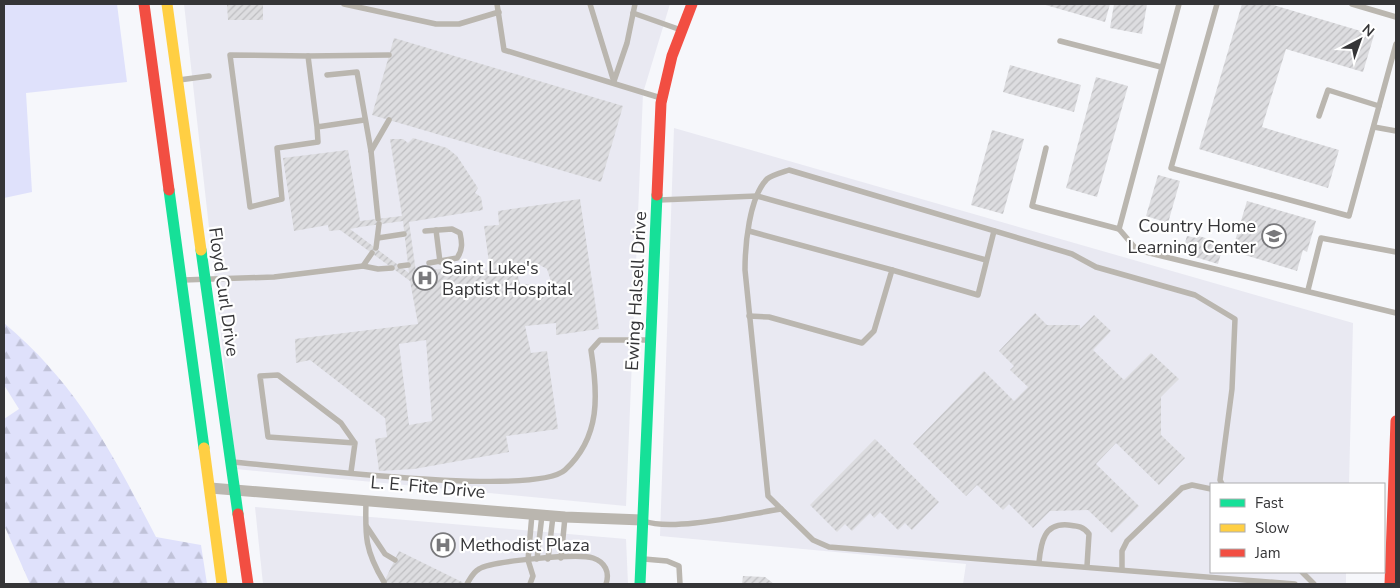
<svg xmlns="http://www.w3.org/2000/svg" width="1400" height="588" font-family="'Nunito Sans',sans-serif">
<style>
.built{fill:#e9e9f2}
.green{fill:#dfe1fb}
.forest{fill:url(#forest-firs)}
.building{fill:url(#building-hatch);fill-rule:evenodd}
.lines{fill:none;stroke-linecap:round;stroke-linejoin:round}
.lane{stroke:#bab6af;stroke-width:5.5}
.street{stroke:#bab6af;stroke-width:11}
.fast{stroke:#16e098;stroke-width:11}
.slow{stroke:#ffcf43;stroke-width:11}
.jam{stroke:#f24e42;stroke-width:11}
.labels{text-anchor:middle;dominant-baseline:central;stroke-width:4.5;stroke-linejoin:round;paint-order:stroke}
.poi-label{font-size:18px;fill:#353537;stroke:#fff;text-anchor:start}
.street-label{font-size:18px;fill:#353537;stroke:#fff}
</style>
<defs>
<pattern id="forest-firs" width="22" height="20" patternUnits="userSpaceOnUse" patternTransform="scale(1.25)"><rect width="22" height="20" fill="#dfe1fb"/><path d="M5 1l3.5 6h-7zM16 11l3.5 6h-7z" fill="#c0c2d8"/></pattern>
<pattern id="building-hatch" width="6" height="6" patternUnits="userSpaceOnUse" patternTransform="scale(1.25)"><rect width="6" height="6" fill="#dddde0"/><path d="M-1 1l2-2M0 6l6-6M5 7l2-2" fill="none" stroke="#bebec1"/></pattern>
</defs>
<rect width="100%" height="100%" fill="#f6f7fb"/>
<g class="built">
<path d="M184,4H670L643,93L626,506L236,469Z"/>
<path d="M674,128L1353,323L1349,484H1211V572H1346V584H963L966,564L660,536Z"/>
<path d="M255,507L626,539L628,584H263Z"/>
</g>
<path class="green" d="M4,4H117L127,82L26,93L32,192L4,198Z"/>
<path class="forest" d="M4,323C78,385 112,453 156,537L201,545L207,584H30L4,525V419L19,409L4,385Z"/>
<g class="building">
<path d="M1042,4H1110L1105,22Z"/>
<path d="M1114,4H1147L1142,34L1110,28Z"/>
<path d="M1242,4H1270L1374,35L1363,72L1286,49L1262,127L1339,150L1328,188L1199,149Z"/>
<path d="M227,5H263V20H228Z"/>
<path d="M394,38L623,106L601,182L372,115Z"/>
<path d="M1010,65L1081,85L1074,112L1003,92Z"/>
<path d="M1096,77L1128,86L1097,197L1066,188Z"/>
<path d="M992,130L1024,139L1003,214L971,205Z"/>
<path d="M413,138L447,148L457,156L478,188L475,193L481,197L483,210L409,222L416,272L472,265L473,273L490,270L484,226L499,225L498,211L580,199L599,329L556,335V323L525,326L531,353L547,351L558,429L506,436L509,452L414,469L379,471L375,439L387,437L385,418L310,360L296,363L295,339L418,324L410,281L340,230L329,231L328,225L294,231L283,158L348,150L360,221L402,216L390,139H403L408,143ZM403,221L409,273L350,229L360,227ZM538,264L547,269L550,278L551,292H542L539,284H520L516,268ZM426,340L432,421L409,425L399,344Z"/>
<path d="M1158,175L1180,181L1168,223L1146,216Z"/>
<path d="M1247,201L1316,221L1307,252L1303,250L1297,271L1232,251Z"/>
<path d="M1187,236L1197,238L1198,236L1213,240L1212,243L1223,246L1218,264L1182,253Z"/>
<path d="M1035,313L1047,325H1080V329L1094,315L1111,331L1093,350L1124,380L1151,353L1179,379L1161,397V435L1185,458L1159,485L1116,443L1096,464L1139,506L1112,533L1088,510L1050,511L1033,528L1009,504L1003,510L977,485L966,496L913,444L984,371L1014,401L1028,387L1010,370L1014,366L999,351Z"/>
<path d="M875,439L939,502L912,530L905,523L898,530L880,512L874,518L870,513L852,531L845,524L837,532L810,505Z"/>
<path d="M399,551L466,584H383Z"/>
<path d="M743,576L765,577L774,584H742Z"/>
</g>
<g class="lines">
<g class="lane">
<path d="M344,4L436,24H459L499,12"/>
<path d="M497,4L504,50L661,98"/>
<path d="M590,4L614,82"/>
<path d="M1179,4L1119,229L1137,250L1396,313"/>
<path d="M1217,4L1171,168L1349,216L1396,44"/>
<path d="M1352,4L1396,17"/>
<path d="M633,13L681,30"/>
<path d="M1060,41L1161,67"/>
<path d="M308,56L389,55"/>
<path d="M327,75L357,72L371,151L378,219"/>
<path d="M179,80L209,76"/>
<path d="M614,81L627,43L635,4"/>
<path d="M1319,116L1328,90L1379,106"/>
<path d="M317,127L318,142L277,148L282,199L250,207L230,55L308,56L317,127L364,120"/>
<path d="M1374,127L1396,131"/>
<path d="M1046,148L1032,206L1119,229"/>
<path d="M371,151L389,120"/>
<path d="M659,200L757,196L986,260"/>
<path d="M436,230L440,262"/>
<path d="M425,231L452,229L460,233C462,242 463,250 457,258L429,263"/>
<path d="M749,231L892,270L874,331L862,343L769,317L749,316"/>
<path d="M378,238L404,234"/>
<path d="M376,248L379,224"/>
<path d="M363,266L378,269L392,268"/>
<path d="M400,266L408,265"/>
<path d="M892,270L978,295L994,231"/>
<path d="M183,280L274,277L363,266L372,253"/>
<path d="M1308,290L1321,238L1396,252"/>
<path d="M232,462C284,466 534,498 565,470C601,437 598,394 591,350L600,340H648"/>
<path d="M351,472L355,443L341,423L278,375L260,376L268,437L355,443"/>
<path d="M1222,484L1220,480L1232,389L1235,319L1195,295L1096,267L1072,254L789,170C783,172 772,175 767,179C749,197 745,246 745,270L768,496L813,540L829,547L1295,584"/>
<path d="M366,501C365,536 365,551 384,582"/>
<path d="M644,521C673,532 748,514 781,509"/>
<path d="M367,527L385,554L395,560"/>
<path d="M561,558L565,517"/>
<path d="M537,559L542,515"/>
<path d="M548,559L553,516"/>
<path d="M644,559L667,561L679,566L680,584"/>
<path d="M1039,562C1041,542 1044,523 1068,525C1077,526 1083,526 1089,534L1087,566"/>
<path d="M1122,569V551L1127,541L1182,488L1192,485L1211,489"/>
<path d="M1302,572L1314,584"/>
<path d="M467,584C470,579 473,572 479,569C491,561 579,553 593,558C605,562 610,572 606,584"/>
<path d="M530,584L533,576L528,560L532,514"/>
</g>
<path class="street" d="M210,488L565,517L642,520"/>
<g class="fast">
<path d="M169,190L204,448"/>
<path d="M201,250L238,514"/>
<path d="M640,584L657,195"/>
</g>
<g class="slow">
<path d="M167,4L201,250"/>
<path d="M204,448L222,584"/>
</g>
<g class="jam">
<path d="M144,4L169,190"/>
<path d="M657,195L661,103L672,56L692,4"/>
<path d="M238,514L248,584"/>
<path d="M1390,584L1396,421"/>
</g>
</g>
<defs>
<g id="school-ring" transform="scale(1.25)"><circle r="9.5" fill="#fff" stroke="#79797c" stroke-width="1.5"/><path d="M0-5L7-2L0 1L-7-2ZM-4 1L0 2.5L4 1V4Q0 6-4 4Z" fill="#79797c"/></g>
<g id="hospital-ring" transform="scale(1.25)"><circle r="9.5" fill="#fff" stroke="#79797c" stroke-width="1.5"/><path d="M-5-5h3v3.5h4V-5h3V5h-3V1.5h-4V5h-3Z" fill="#79797c"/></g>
</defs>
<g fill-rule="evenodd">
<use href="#school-ring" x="1274" y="236"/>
<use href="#hospital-ring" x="425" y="278"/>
<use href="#hospital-ring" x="443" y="545"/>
</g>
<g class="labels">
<g class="poi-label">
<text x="1256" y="226" text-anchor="end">Country Home<tspan x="1256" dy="21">Learning Center</tspan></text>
<text x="442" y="268">Saint Luke's<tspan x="442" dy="21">Baptist Hospital</tspan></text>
<text x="460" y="545">Methodist Plaza</text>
</g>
<g class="street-label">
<text transform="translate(636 291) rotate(-87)">Ewing Halsell Drive</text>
<text transform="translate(224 292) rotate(82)">Floyd Curl Drive</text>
<text transform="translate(428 487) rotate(5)">L. E. Fite Drive</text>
</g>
</g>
<rect width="1400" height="588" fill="none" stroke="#353537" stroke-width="10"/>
<rect x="1210" y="483" width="175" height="90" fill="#ffffff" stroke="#aeaeaf"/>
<rect x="1220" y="499" width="25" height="8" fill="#16e098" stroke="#aeaeaf"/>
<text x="1255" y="508" font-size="15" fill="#353537">Fast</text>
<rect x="1220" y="524" width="25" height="8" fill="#ffcf43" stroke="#aeaeaf"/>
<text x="1255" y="533" font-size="15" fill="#353537">Slow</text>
<rect x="1220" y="549" width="25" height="8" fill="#f24e42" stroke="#aeaeaf"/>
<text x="1255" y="558" font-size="15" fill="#353537">Jam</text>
<g transform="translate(1360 40) rotate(41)" stroke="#ffffff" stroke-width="4" paint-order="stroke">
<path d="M0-4L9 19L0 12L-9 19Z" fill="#353537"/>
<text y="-8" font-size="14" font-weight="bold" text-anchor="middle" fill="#353537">N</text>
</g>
</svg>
